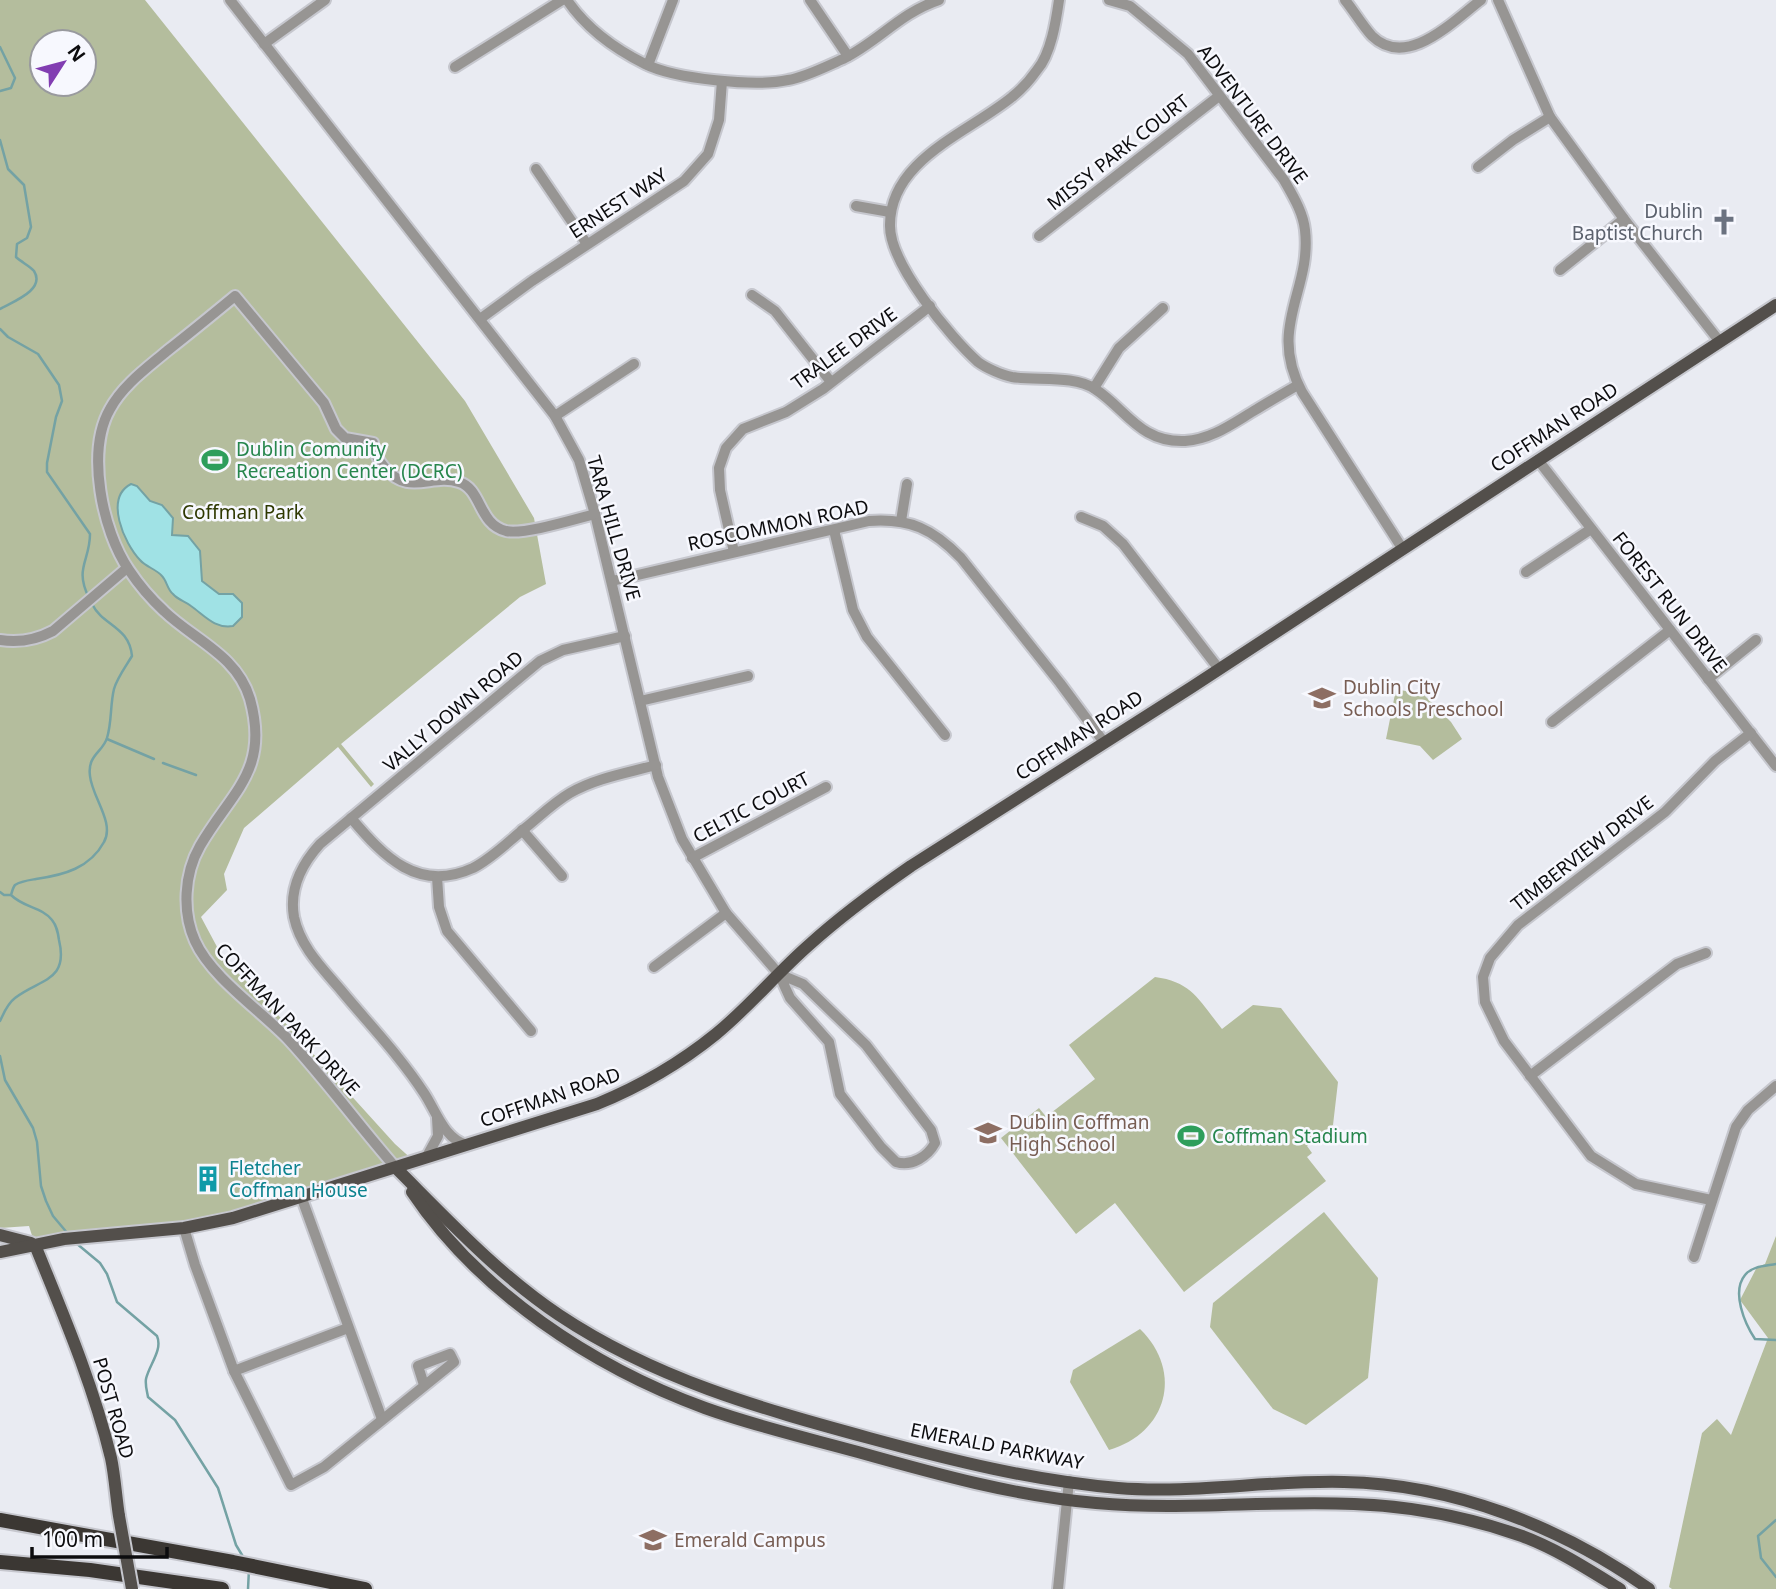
<svg xmlns="http://www.w3.org/2000/svg" width="1776" height="1589" font-family="'Noto Sans',sans-serif">
<style>
.green{fill:#b4bd9d;fill-rule:evenodd}
.water{fill:#a0e2e5;stroke:#74a2a4;stroke-width:2}
.lines{fill:none;stroke-linecap:round;stroke-linejoin:round}
.stream{stroke:#74a2a4;stroke-width:2.5}
.minor-casing{stroke:#c6c7ce;stroke-width:14}
.major-casing{stroke:#c6c7ce;stroke-width:16}
.highway-casing{stroke:#c6c7ce;stroke-width:18}
.minor{stroke:#979593;stroke-width:10}
.major{stroke:#534f4b;stroke-width:12}
.highway{stroke:#3b3733;stroke-width:14}
.major-bridge-casing{stroke:#c6c7ce;stroke-width:16;stroke-linecap:butt}
.major-bridge{stroke:#534f4b;stroke-width:12}
.labels{text-anchor:middle;dominant-baseline:central;stroke-width:5;stroke-linejoin:round;paint-order:stroke}
.street-label{font-size:19px;fill:#0c0c0e;stroke:#f7f8fe}
.worship-label{font-size:19px;fill:#5b616d;stroke:#f7f8fe;text-anchor:end}
.leisure-label{font-size:19px;fill:#27864d;stroke:#f7f8fe;text-anchor:start}
.park-label{font-size:19px;fill:#2e3800;stroke:#f7f8fe}
.education-label{font-size:19px;fill:#785e54;stroke:#f7f8fe;text-anchor:start}
.culture-label{font-size:19px;fill:#0d838f;stroke:#f7f8fe;text-anchor:start}
</style>
<rect width="100%" height="100%" fill="#e9ebf2"/>
<g class="green">
<path d="M0,0H145L465,401L534,518L546,584L520,597L341,744L374,784L371,787L338,747L244,828L224,874L227,890L201,917L223,958L259,994L395,1144L415,1162L233,1218L35,1245L29,1226L0,1228ZM42,42H84V84H42Z"/>
<path d="M1396,689L1424,695L1451,722L1462,739L1433,760L1420,746L1386,739Z"/>
<path d="M1155,977C1193,982 1200,1002 1222,1029L1253,1005L1281,1008L1338,1082L1333,1125L1307,1146L1312,1153L1307,1157L1326,1181L1184,1292L1115,1203L1076,1234L1001,1138L1039,1108L1052,1124L1047,1116L1095,1079L1069,1045Z"/>
<path d="M1324,1212L1378,1278L1368,1378L1306,1425L1273,1409L1210,1327L1213,1303Z"/>
<path d="M1776,1236V1589H1672L1669,1587L1702,1433L1717,1419L1731,1435L1768,1338L1740,1300L1757,1267L1765,1264Z"/>
<path d="M1140,1329C1184,1372 1167,1433 1109,1450L1070,1382L1073,1370Z"/>
</g>
<path class="water" d="M131,484L137,486L150,501L162,505L173,518L172,535L188,536L200,551L202,581L219,594H233L242,603V617L233,626C215,629 205,616 191,606C185,601 178,600 173,594C167,589 167,581 162,576C156,569 146,567 140,560C124,543 104,498 131,484Z"/>
<g class="lines">
<g class="stream">
<path d="M0,47L15,78L11,88L0,91"/>
<path d="M0,140L8,169L24,185L31,227L27,238L17,244L16,257C21,262 30,266 34,271C46,290 12,302 0,309"/>
<path d="M0,329L8,337L38,354L59,385L62,401L56,417L47,463V472L90,534C90,561 74,568 89,598"/>
<path d="M107,739L154,759"/>
<path d="M163,763L196,775"/>
<path d="M0,892L4,895H10"/>
<path d="M0,1021C4,1013 7,1004 15,998C39,979 69,982 59,940C58,933 57,926 52,920C42,907 24,908 11,895C12,892 13,887 15,885C21,881 30,880 36,879C64,875 90,868 104,842C115,823 92,797 90,776C87,755 103,752 107,738C112,722 110,705 114,689C117,678 126,666 132,656C129,626 103,626 92,604"/>
<path d="M0,1056L5,1080L33,1128L37,1142L41,1186L46,1201L53,1216L69,1235"/>
<path d="M76,1243L100,1263L107,1274L117,1302L157,1336C163,1350 149,1365 146,1379C145,1385 147,1391 148,1397L175,1420L218,1488L236,1545L245,1560"/>
<path d="M1776,1264C1766,1266 1752,1266 1745,1275C1731,1292 1745,1324 1755,1339L1776,1340"/>
<path d="M1776,1520L1758,1536L1761,1558L1776,1577"/>
<path d="M248,1589L249,1569"/>
</g>
<g class="minor-casing">
<g id="minor">
<path d="M230,0L555,416L579,460L595,514L658,777L682,839L726,913L779,974L790,998L829,1042L840,1094L881,1147L896,1162C912,1167 928,1156 935,1143L931,1130L866,1045L803,984L779,974"/>
<path d="M567,0C586,28 615,49 645,64C675,79 756,87 788,80C806,77 827,66 843,59C878,42 900,13 939,0"/>
<path d="M810,0L848,56"/>
<path d="M1059,0C1056,21 1051,54 1037,70C1030,80 1021,90 1012,97C968,133 889,160 890,226C890,264 950,337 978,362C986,368 1002,375 1012,377C1037,381 1074,375 1095,389C1126,409 1140,443 1185,441C1213,439 1233,423 1257,409C1270,401 1284,393 1298,385"/>
<path d="M1109,0L1130,6L1188,54L1284,180C1293,196 1303,212 1305,230C1312,291 1267,326 1302,392L1402,548"/>
<path d="M1345,0C1354,11 1362,25 1372,36C1407,70 1453,21 1481,0"/>
<path d="M1498,0L1550,117L1624,219L1720,342"/>
<path d="M264,44L325,0"/>
<path d="M648,65L673,0"/>
<path d="M455,67L562,0"/>
<path d="M1478,167L1513,140L1550,117"/>
<path d="M536,169L587,244"/>
<path d="M856,206L890,212"/>
<path d="M1039,236L1219,96"/>
<path d="M1560,270L1624,219"/>
<path d="M752,295L775,311L831,382"/>
<path d="M480,319L532,281L684,181L708,154L719,120L722,81"/>
<path d="M1094,388L1119,348L1163,308"/>
<path d="M555,416L634,364"/>
<path d="M1538,460L1776,766"/>
<path d="M1081,517L1103,526L1123,544L1219,669"/>
<path d="M901,521L907,484"/>
<path d="M834,530L853,610L867,637L945,735"/>
<path d="M734,552L720,490L719,468L726,448L743,429L786,412L823,389L930,306"/>
<path d="M1526,572L1591,529"/>
<path d="M612,581L869,521C910,518 933,529 961,558L1060,683L1103,741"/>
<path d="M0,640C19,643 36,640 53,631L127,568"/>
<path d="M1708,679L1756,640"/>
<path d="M640,701L748,676"/>
<path d="M1552,722L1670,630"/>
<path d="M351,818C384,857 418,893 473,868C491,859 508,842 524,829C539,817 553,803 570,793C596,778 627,773 656,765"/>
<path d="M522,830L562,876"/>
<path d="M692,858L826,787"/>
<path d="M437,877L439,907L447,931L531,1031"/>
<path d="M654,967L726,913"/>
<path d="M1530,1076L1677,964L1706,953"/>
<path d="M467,1145C444,1139 436,1111 424,1093C400,1056 368,1023 340,989C321,967 300,946 294,917C289,889 301,865 320,844L540,661L563,650L625,636"/>
<path d="M426,1158L438,1136L437,1118"/>
<path d="M396,1168C359,1126 326,1080 288,1039C260,1010 211,977 195,941C182,912 184,874 200,846C231,792 270,771 250,699C237,655 194,640 164,611C151,599 139,585 129,570C102,531 86,451 110,409C123,385 147,368 167,351C190,333 212,315 235,296L324,403L336,429L345,438L373,443C374,452 378,460 384,467C409,497 431,473 459,482C482,489 478,524 506,531C524,535 575,519 595,514"/>
<path d="M301,1196L382,1419"/>
<path d="M1711,1200L1636,1184L1591,1156L1504,1041L1485,1002L1483,977L1490,958L1518,925L1665,812L1715,761L1751,733"/>
<path d="M184,1228L195,1265L234,1371L291,1485L324,1467L454,1362L450,1354L418,1366L424,1385"/>
<path d="M1694,1257L1736,1127L1748,1110L1776,1086"/>
<path d="M234,1371L348,1328"/>
<path d="M1058,1589L1069,1481"/>
</g>
</g>
<g class="major-casing">
<g id="major">
<path d="M396,1168C448,1220 498,1274 559,1315C655,1379 759,1408 869,1438C950,1460 1034,1481 1118,1488C1193,1494 1268,1480 1344,1482C1452,1484 1562,1527 1649,1589"/>
<path d="M412,1192C479,1292 593,1367 705,1408C755,1426 807,1438 858,1452C936,1474 1015,1496 1096,1503C1182,1511 1268,1500 1354,1504C1410,1506 1468,1517 1522,1536C1557,1549 1589,1570 1620,1589"/>
<path d="M0,1235L31,1243"/>
<path d="M35,1245C63,1314 93,1384 111,1458C115,1477 116,1497 119,1516"/>
<path d="M0,1252L64,1239L184,1228L233,1218L597,1104C641,1086 679,1064 716,1034C749,1007 777,973 809,945C841,916 875,891 911,866L1192,687L1776,305"/>
</g>
</g>
<g class="highway-casing">
<g id="highway">
<path d="M0,1520L233,1562L365,1589"/>
<path d="M0,1562L90,1570L222,1589"/>
</g>
</g>
<use href="#minor" class="minor"/>
<use href="#major" class="major"/>
<use href="#highway" class="highway"/>
<g class="major-bridge-casing">
<path id="major-bridge" d="M119,1516L132,1589"/>
</g>
<use href="#major-bridge" class="major-bridge"/>
</g>
<defs>
<g id="church-bare" transform="scale(2.1)"><path d="M-1.2-6h2.4v3.5h3.3v2.4h-3.3V6h-2.4V-.1h-3.3v-2.4h3.3Z" fill="#6b7280" stroke="#f7f8fe" stroke-width="2.5" paint-order="stroke"/></g>
<g id="stadium-bare" transform="scale(2.1)"><path d="M0-5a6.5 5 0 1 0 0 10a6.5 5 0 1 0 0-10ZM-3.5-1.8h7v3.6h-7Z" fill="#2e9e5b" stroke="#f7f8fe" stroke-width="2.5" paint-order="stroke"/></g>
<g id="school-bare" transform="scale(2.1)"><path d="M0-5L7-2L0 1L-7-2ZM-4 1L0 2.5L4 1V4Q0 6-4 4Z" fill="#8d6e63" stroke="#f7f8fe" stroke-width="2.5" paint-order="stroke"/></g>
<g id="building-bare" transform="scale(2.1)"><path d="M-4-6H4V6H1V3H-1V6H-4ZM-2.5-4.3h1.7v1.8h-1.7ZM.8-4.3h1.7v1.8H.8ZM-2.5-1h1.7V.8h-1.7ZM.8-1h1.7V.8H.8Z" fill="#0f9aa8" stroke="#f7f8fe" stroke-width="2.5" paint-order="stroke"/></g>
</defs>
<g fill-rule="evenodd">
<use href="#church-bare" x="1724" y="222"/>
<use href="#stadium-bare" x="215" y="460"/>
<use href="#school-bare" x="1322" y="698"/>
<use href="#school-bare" x="988" y="1133"/>
<use href="#stadium-bare" x="1191" y="1136"/>
<use href="#building-bare" x="208" y="1179"/>
<use href="#school-bare" x="653" y="1540"/>
</g>
<g class="labels">
<g class="street-label">
<text transform="translate(1253 114) rotate(53)">ADVENTURE DRIVE</text>
<text transform="translate(1118 152) rotate(-38)">MISSY PARK COURT</text>
<text transform="translate(618 203) rotate(-33)">ERNEST WAY</text>
<text transform="translate(844 348) rotate(-36)">TRALEE DRIVE</text>
<text transform="translate(1554 427) rotate(-33)">COFFMAN ROAD</text>
<text transform="translate(778 525) rotate(-12)">ROSCOMMON ROAD</text>
<text transform="translate(614 528) rotate(74)">TARA HILL DRIVE</text>
<text transform="translate(1670 602) rotate(52)">FOREST RUN DRIVE</text>
<text transform="translate(453 711) rotate(-40)">VALLY DOWN ROAD</text>
<text transform="translate(1079 735) rotate(-33)">COFFMAN ROAD</text>
<text transform="translate(751 807) rotate(-28)">CELTIC COURT</text>
<text transform="translate(1582 853) rotate(-38)">TIMBERVIEW DRIVE</text>
<text transform="translate(288 1019) rotate(47)">COFFMAN PARK DRIVE</text>
<text transform="translate(550 1097) rotate(-19)">COFFMAN ROAD</text>
<text transform="translate(114 1408) rotate(74)">POST ROAD</text>
<text transform="translate(997 1446) rotate(11)">EMERALD PARKWAY</text>
</g>
<g class="worship-label">
<text x="1703" y="211">Dublin<tspan x="1703" dy="22">Baptist Church</tspan></text>
</g>
<g class="leisure-label">
<text x="236" y="449">Dublin Comunity<tspan x="236" dy="22">Recreation Center (DCRC)</tspan></text>
<text x="1212" y="1136">Coffman Stadium</text>
</g>
<g class="park-label">
<text x="243" y="512">Coffman Park</text>
</g>
<g class="education-label">
<text x="1343" y="687">Dublin City<tspan x="1343" dy="22">Schools Preschool</tspan></text>
<text x="1009" y="1122">Dublin Coffman<tspan x="1009" dy="22">High School</tspan></text>
<text x="674" y="1540">Emerald Campus</text>
</g>
<g class="culture-label">
<text x="229" y="1168">Fletcher<tspan x="229" dy="22">Coffman House</tspan></text>
</g>
</g>
<g transform="translate(63 63) rotate(54)"><circle r="33" fill="#f7f8fe" stroke="#999a9e" stroke-width="2"/>
<path d="M0-5L12 26L0 18L-12 26Z" fill="#823eb2"/>
<text y="-10" font-size="19" font-weight="bold" text-anchor="middle" fill="#0c0c0e">N</text>
</g>
<path d="M32 1547v10h135v-10" fill="none" stroke="#0c0c0e" stroke-width="3.5"/>
<text x="42" y="1547" font-size="21" fill="#0c0c0e" stroke="#f7f8fe" stroke-width="5" paint-order="stroke">100 m</text>
</svg>
